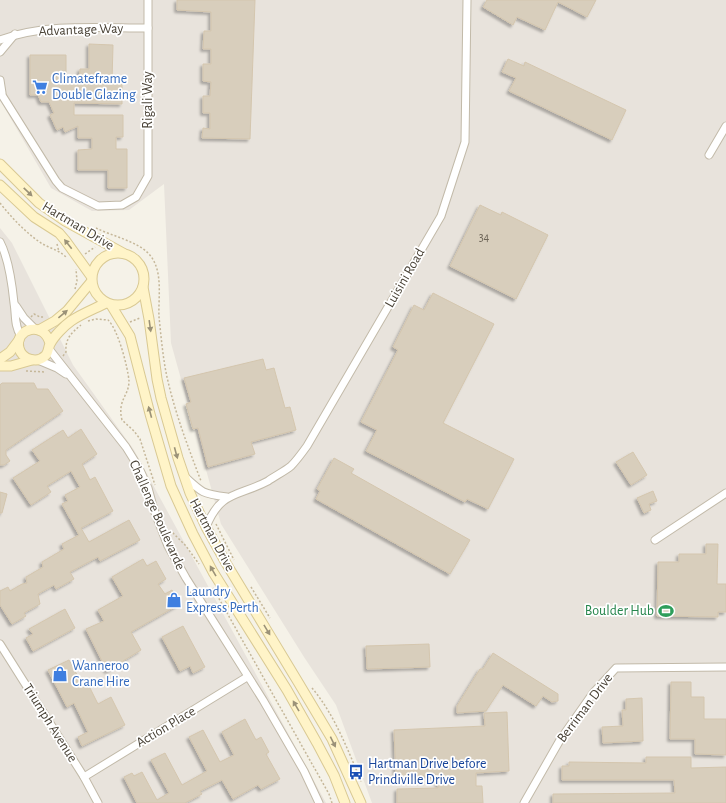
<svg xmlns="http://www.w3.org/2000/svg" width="726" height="803" font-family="'Alegreya Sans',sans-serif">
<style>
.industrial{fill:#e8e3dc}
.building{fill:#d8cebc;stroke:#d4c6ae;filter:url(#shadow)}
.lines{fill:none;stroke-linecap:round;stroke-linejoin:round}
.street-casing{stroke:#c2baa9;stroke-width:9}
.secondary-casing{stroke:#d9c993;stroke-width:11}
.path{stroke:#c5b799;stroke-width:1.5;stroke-dasharray:2 2;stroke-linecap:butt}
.street{stroke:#fff;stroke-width:7}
.secondary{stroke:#fff4c8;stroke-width:9}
.oneway{fill:#9b9278}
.labels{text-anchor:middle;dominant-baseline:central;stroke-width:3.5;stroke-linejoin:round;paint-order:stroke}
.number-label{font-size:12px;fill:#6d6558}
.street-label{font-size:14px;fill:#494236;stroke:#fff}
.shop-label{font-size:14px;fill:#366cbe;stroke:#fff;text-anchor:start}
.leisure-label{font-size:14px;fill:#27864d;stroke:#fff;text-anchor:end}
.transit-label{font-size:14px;fill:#164399;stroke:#fff;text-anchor:start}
</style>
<defs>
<filter id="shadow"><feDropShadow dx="-2.5" dy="2.5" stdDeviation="1" flood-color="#0004"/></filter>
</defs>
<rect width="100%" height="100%" fill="#f5f2e8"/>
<g class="industrial">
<path d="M0,0H726V803H372L336,705L304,657L221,524L171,343L164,184L129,210L92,211L51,188L0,100Z"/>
<path d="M0,228L12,243L73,365L134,450L326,803H0Z"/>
</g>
<g class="building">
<path d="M177,0H255L250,139L202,138L203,128L210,129V113H203V96H210L211,82L203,81V64H211V49H203L204,31H211V12L177,10Z"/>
<path d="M487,0H596L587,17L558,2L545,30L517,17L513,25L483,7Z"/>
<path d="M89,44L113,45L112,82H122V104L74,103V115H123V137H116V149H127V188H108V170H78V150L92,149V138H78V126L65,132L63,127L57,130L50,115L54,113L49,102H41L38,95H30V55H66V82H79L80,69H89Z"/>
<path d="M508,59L524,66L525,62L626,110L612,140L509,91L516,78L502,72Z"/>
<path d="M480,205L501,215L502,212L548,235L516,299L450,266Z"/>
<path d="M433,293L494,324L443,423L514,459L488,509L467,499L465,502L366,451L377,430L361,422L398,350L393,347L414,305L424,310Z"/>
<path d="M263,359L266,370L274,368L285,408L290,407L296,430L251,442L255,454L208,467L198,428L193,429L186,404L191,402L184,378Z"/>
<path d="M2,383H34L37,389H48L63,411L6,450V455L10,461L4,465H0V385Z"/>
<path d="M81,429L97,454L82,464L90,480L95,477L113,511L81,528L89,542L129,520L140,540L100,561L98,557L70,572L74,579L56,589L54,585L38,594L40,604L24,613L26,616L12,624L0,605V591L8,587L10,591L22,584L27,583L26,577L43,567L42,562L64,549L62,544L79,535L62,504L68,501L65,495L80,487L71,471L47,486L51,492L31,505L13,478L40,461L32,450L63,430L68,438Z"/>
<path d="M633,452L647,475L631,485L616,462Z"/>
<path d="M334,458L354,469L351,473L470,540L450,574L316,499L320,491L317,489Z"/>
<path d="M653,491L657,501L649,504L651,510L644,513L637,498Z"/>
<path d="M0,492L7,494L2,513H0Z"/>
<path d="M706,544H718L717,584H726V612H718V617L657,616L658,562H679V554H706Z"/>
<path d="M143,559L147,566L156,561L166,579L158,584L165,594L172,590L180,604L131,632L141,650L123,661L124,663L107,671L86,629L104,621L98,610L123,596L112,577Z"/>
<path d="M65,609L75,628L33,651L26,638L33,634L29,629Z"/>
<path d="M183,626L205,667L193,673L190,666L180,671L162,637Z"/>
<path d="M429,644L430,667L367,669L366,646Z"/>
<path d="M493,653L558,694V701L552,702L543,696L536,706L503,685L486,711L457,713V706L480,669H483Z"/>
<path d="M69,660L82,684L87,682L98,704L111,697L125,725L82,746L78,737L88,732L74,703L67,707L48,670Z"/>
<path d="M671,682H691V697H704V719H726V755L695,754V739H670Z"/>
<path d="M642,698L643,741L603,743L602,727L623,726L622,710H626V699Z"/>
<path d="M507,712L509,771L476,773V786H482L483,803H397V789L438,788V775L396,777L394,730L485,726L484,713Z"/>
<path d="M245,719L256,740L261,737L269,752L266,754L280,779L261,789L258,785L233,799L222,780L200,791L202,794L185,803H137L124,777L132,773L134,776L142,772L157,800L169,793L151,760L165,753L182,785L207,771L189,737L203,730L220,762L234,755L222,732Z"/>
<path d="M646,757H691V768L726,767V803H553V794L675,793L674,780H562V766H569V762L646,763Z"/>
</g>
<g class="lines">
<g class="street-casing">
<g id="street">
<path d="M0,40C47,23 99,28 148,28"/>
<path d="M0,52L15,34"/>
<path d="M0,80L2,93"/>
<path d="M0,92L56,181L62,188L98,206L122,205L136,197L148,176V0"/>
<path d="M709,155L726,126"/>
<path d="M0,242C9,259 12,283 14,303C16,314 14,326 21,336"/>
<path d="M16,306L24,318L35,329"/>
<path d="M49,349L126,447L139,468L148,488L154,510L168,546L186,578L263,700L304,771L319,803"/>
<path d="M38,360L57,368L66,374"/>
<path d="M184,476C202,493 203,494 227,497"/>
<path d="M206,527C221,490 238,497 268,481C275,476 285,471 291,466C297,460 302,453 307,446L441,216L465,142L467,0"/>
<path d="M655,540L726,493"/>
<path d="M0,644L84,777L98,803"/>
<path d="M84,777L247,677"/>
<path d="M524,803L560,740L593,693L616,668L726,667"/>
</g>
</g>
<g class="secondary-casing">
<g id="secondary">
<path d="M0,164L39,203L65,221L123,253"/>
<path d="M0,185L34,217L59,233L65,240L91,276"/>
<circle cx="118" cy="279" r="26"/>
<path d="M143,287L149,319L157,379L161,398L178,458L190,493L206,527L226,563L298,682L332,739L361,803"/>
<path d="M111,305L130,336L150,414L171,486L193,534L213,572L287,690L317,743L334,775L345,803"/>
<path d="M39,330L55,321L67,311L91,282"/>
<path d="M50,344C45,320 14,328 19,348C22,360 38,364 46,355C49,351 48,348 50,344C54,336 64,326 71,321C81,314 94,309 106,303"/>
<path d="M0,359L10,352L19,340"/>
<path d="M0,366H11L32,360"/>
</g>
</g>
<g class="path">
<path d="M0,203C12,218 25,232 41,243C49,248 59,250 66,257"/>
<path d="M96,228C112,236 136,241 148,253C164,269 158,297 159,317C161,336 163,359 167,377C175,413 188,447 201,481"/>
<path d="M57,244L59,252"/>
<path d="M85,254L95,247"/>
<path d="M75,289L77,281L76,269"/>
<path d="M31,317L34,314L40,317H45"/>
<path d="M88,321L96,319L108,320C118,329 128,368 129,381C129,396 117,400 122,420L134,431L140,439L155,485"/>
<path d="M130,322L140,318"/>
<path d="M63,356L66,352C65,339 71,333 81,325"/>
<path d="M26,371L46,372"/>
<path d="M216,524L234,560"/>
<path d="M170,530L186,546L199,564"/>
<path d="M251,587L270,618"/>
<path d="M213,588L329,794L332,803"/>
<path d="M312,688C335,715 348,751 362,783"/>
</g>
<use href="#street" class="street"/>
<use href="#secondary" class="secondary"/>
</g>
<defs><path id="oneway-solid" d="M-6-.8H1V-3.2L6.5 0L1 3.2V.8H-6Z"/></defs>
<g class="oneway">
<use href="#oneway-solid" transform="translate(28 192) rotate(44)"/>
<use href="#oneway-solid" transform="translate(68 244) rotate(-128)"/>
<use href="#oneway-solid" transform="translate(63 314) rotate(-40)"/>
<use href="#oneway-solid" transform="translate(150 326) rotate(82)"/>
<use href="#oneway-solid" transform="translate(150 412) rotate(-105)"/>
<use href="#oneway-solid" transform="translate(176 453) rotate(75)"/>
<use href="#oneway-solid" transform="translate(213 571) rotate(-120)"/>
<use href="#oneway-solid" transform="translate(267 630) rotate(59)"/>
<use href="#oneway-solid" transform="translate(296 706) rotate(-120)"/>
<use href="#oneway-solid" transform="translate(333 742) rotate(64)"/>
</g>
<defs>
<g id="supermarket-bare" transform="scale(1.2)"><path d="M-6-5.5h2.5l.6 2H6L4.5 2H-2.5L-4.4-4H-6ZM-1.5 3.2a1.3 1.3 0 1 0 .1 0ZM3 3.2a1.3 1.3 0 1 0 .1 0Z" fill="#3f7fe0" stroke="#fff" stroke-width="2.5" paint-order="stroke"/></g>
<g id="shop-bare" transform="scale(1.2)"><path d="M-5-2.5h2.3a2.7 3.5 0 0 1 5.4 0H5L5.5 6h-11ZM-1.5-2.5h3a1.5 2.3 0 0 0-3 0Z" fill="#3f7fe0" stroke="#fff" stroke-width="2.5" paint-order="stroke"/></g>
<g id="stadium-bare" transform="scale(1.2)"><path d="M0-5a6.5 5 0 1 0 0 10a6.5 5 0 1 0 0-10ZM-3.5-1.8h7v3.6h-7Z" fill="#2e9e5b" stroke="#fff" stroke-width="2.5" paint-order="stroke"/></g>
<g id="bus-bare" transform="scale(1.2)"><path d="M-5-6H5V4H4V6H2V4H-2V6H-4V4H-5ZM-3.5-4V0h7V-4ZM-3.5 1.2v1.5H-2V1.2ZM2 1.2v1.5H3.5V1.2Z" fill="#1a4fb4" stroke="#fff" stroke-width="2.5" paint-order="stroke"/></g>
</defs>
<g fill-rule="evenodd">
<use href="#supermarket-bare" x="40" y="87"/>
<use href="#shop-bare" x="174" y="600"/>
<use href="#stadium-bare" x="666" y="611"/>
<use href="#shop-bare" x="60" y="674"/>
<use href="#bus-bare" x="356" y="772"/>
</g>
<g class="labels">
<g class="number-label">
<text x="484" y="237">34</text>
</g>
<g class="street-label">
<text transform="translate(81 30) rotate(-2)">Advantage Way</text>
<text transform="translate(148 100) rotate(-90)">Rigali Way</text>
<text transform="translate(78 226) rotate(31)">Hartman Drive</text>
<text transform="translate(405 278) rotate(-60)">Luisini Road</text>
<text transform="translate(157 515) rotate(66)">Challenge Boulevarde</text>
<text transform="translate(212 535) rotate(62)">Hartman Drive</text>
<text transform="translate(585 708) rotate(-53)">Berriman Drive</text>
<text transform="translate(50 723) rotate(58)">Triumph Avenue</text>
<text transform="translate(166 727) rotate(-31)">Action Place</text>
</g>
<g class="shop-label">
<text x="52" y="79">Climateframe<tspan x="52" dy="16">Double Glazing</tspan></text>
<text x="186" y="592">Laundry<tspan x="186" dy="16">Express Perth</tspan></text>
<text x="72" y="666">Wanneroo<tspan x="72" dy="16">Crane Hire</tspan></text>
</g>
<g class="leisure-label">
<text x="654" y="611">Boulder Hub</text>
</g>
<g class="transit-label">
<text x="368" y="764">Hartman Drive before<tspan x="368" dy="16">Prindiville Drive</tspan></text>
</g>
</g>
</svg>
